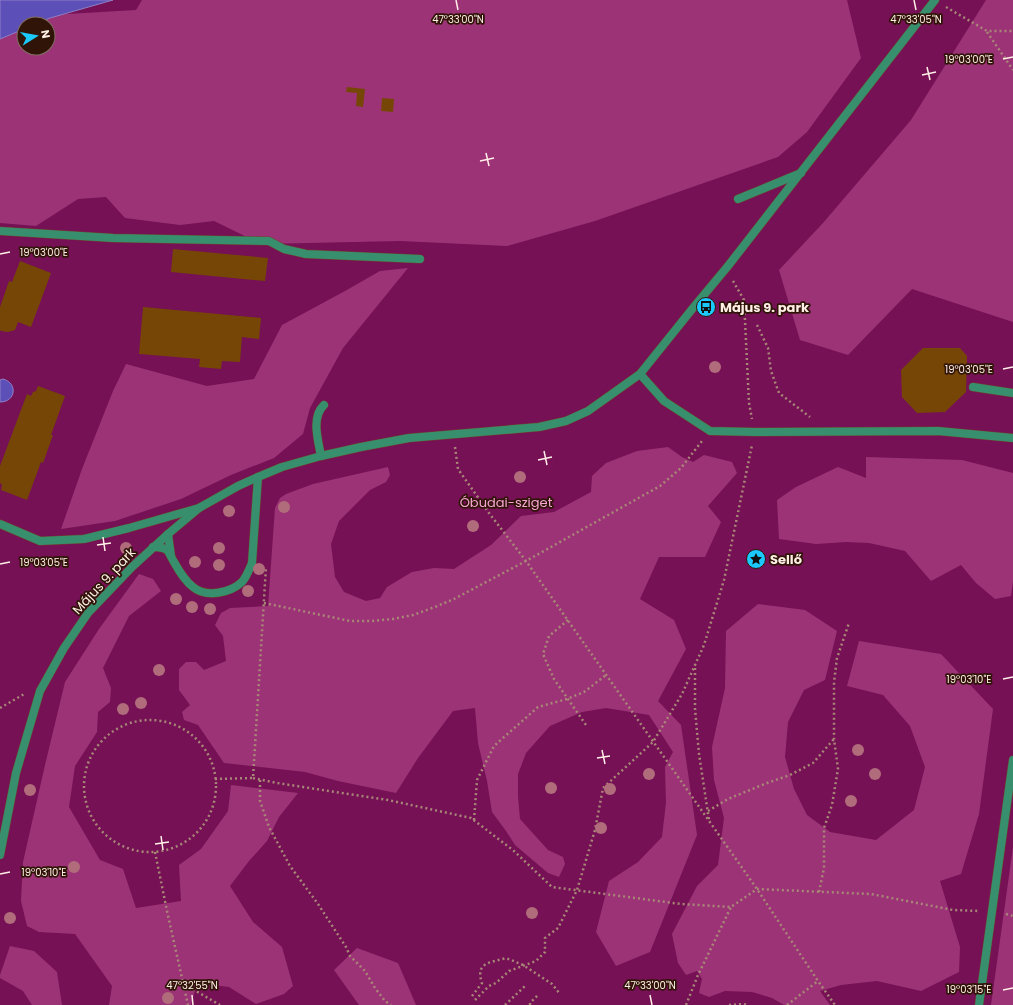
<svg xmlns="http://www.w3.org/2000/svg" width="1013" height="1005" font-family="Poppins,sans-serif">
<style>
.green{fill:#761156}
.forest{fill:#9d3377;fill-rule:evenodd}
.water{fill:#5d4fb8;stroke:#8e7fc6}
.building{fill:#764606}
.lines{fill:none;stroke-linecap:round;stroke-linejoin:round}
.service-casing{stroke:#6f422b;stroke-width:9}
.minor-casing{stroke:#6f422b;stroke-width:9}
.path{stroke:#a88776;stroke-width:2.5;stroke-dasharray:2 3;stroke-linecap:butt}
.service{stroke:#388f6e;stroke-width:8}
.minor{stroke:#388f6e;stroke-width:8}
.tree{fill:#b06c7b}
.ticks{fill:none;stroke:#ffefe7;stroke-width:1.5}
.labels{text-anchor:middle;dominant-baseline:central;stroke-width:3.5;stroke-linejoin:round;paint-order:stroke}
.poi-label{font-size:13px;font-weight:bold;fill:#ffefe7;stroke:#301407;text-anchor:start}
.park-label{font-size:13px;fill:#f9a6d5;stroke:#301407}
.street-label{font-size:13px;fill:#ffefe7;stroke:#301407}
.ticks-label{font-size:10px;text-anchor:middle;fill:#ffefe7;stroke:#301407;stroke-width:3.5;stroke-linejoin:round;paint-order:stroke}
</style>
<rect width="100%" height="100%" fill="#57260c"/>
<path class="green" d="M113,0H1013V1005H0V39L24,48H48V24L50,18Z"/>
<g class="forest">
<path d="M142,0H847L861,58L807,132L778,157L595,221L507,246L400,241L261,244L214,221L180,225L125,218L106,197L78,199L36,226L0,223V21L15,17L136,10ZM24,24H48V48H24Z"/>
<path d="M986,0H1013V322L912,289L848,355L800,340L779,270L823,223L911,120Z"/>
<path d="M408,268L343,348L310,408L303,434L274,458L231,475L181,499L115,521L61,529L82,469L113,391L126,364L207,386L254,379L282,325L345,291L380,271Z"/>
<path d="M668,447L682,457L693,462L704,455L732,462L737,473L708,506L721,522L705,557H659L640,599L674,620L686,649L658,701L681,725L697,835L650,952L616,966L596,932L609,881L638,862L662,837L666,803L665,767L673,752L649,715L606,708L582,712L550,726L526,753L518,774V797L520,819L548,850L563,857L565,864L559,877L548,873L515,845L506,831L492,812L487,781L478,743L475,708L453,711L418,758L396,793L338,781L305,772L224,763L198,725L184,720L182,712L190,705L179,690V669L186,662H196L204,670L226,661L223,636L215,625L221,613L230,608L268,606L275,508L280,498L286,494L313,484L388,467L390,475L386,482L370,490L339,521L331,544L335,577L344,592L366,601L380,598L387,587L412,572L434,568L454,569L491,545L521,516L554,512L591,492L592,476L606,463L637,451Z"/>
<path d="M866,457L962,460L1013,473V581L1011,596L995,599L976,583L961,565L931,581L905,551L869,543L846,542L816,544L779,539L777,500L796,487L838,467L866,478Z"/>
<path d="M139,574L153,579L161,591L129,616L103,668L111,688L110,702L98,712L97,732L75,766L69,807L100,860L123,869L136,908L181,901L179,865L201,849L228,811L231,785L298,793L279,817L267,841L249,861L230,886L253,922L282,947L293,986L284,994L256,1004L229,987L197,983L191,1005H109L112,986L75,934L39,932L27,926L21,901L23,862L45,765L65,682L99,629Z"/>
<path d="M758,604L805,610L837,631L825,680L804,690L788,722L785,757L794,789L807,815L830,832L876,840L914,810L925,767L910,726L883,695L847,686L859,641L941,654L993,709L979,814L961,874L940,881L960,947L959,972L921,991L877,981L841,985L820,991L830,1005H784L772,998L752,992L725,991L709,997L699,993L702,979L697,971L686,975L678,963L672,934L697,886L718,865L724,818L714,780L712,747L725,688L726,631Z"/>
<path d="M1013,847V1005H991Z"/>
<path d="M10,946L34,951L57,972L62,1005H32L23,991L0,978V975Z"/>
<path d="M357,948L398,963L416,1005H359L334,970Z"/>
</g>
<g class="water">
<path d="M0,0H113L50,18L36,24H24V29L0,39Z"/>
<path d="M3,379C18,383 16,402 0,402V380Z"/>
</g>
<g class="building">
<path d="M347,87L365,89L363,107L356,106L357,93L346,92Z"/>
<path d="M382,98L394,99L393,112L381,111Z"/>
<path d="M173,249L268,258L265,281L171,272Z"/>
<path d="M20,261L51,273L31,327L18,322L15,330L8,332L1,331L0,330V307L9,281L12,282Z"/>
<path d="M143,307L261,318L259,339L242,337L240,362L222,361L221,369L199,367L200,359L139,354Z"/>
<path d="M923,348H960L967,356L966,392L945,412L917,413L902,397L901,370Z"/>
<path d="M38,386L65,396L51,435H53L43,463L41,462L27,500L1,490L2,485L0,483V466L27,394L31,396L33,392L36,391Z"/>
</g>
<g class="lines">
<g class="service-casing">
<g id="service">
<path d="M738,199L801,173"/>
<path d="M0,231L113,238L269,241L284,249L306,254L420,259"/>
<path d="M640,374L664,401L710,431L755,432L938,431L1013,438"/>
<path d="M973,387L1013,393"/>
<path d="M321,456C318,440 311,417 324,405"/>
<path d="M0,524L40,541L84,539L129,528L199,508"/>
<path d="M168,534L171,556"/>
<path d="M153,547C158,547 164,547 168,551C170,554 172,559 174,562C179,571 185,581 193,587C206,598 230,593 242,582C247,576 249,570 252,563L258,477"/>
<path d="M979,1005L1013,760"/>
</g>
</g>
<g class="minor-casing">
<path id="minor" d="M0,855L16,773L40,691L64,648L88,613L132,567L168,534L199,508L238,486L258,477L282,467L321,456L361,447L409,438L539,427L566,421L588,411L640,374L693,308L728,266L935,0"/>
</g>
<g class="path">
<path d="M946,7L987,31H1013"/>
<path d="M987,32L1013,70"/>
<path d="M733,281L744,300L749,403L752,419"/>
<path d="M757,325L768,348L771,371L779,393L810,417"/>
<path d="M455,447L458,469L489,513L526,561L757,889L818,981L835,1005"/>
<path d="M264,603L350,621H372L393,619L413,615L435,607L454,599L526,561L660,486L681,468L702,441"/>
<path d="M568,620L549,636L543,654L554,679L586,725"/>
<path d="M695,668V709L699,754L709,820"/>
<path d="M0,708L26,693"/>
<circle cx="150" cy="786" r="66"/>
<path d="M253,778L277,783L388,800L471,818L514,851L552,887L681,904L731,907L757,889L871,894L953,910L979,911"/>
<path d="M215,779L253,778L266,567"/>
<path d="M260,780V801L269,827L290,866L318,904L346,947L350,956L365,971L375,988L385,1001L391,1005"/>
<path d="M708,811L728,799L767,783L790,775L813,763L834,739"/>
<path d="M474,820L477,780L494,746L538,707L567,699L584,692L606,675"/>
<path d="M155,852L167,911L188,1005"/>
<path d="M819,892L824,868V828L832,805L838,769L834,739V682L837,658L849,623"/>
<path d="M1006,914L1013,916"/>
<path d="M184,984L220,1005"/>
<path d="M472,996L482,983C475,962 490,963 506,958L523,965L552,984L560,994"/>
<path d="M475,1000L489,986L496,983L509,971L536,961L545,952V938L558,928L577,890L595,830L603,788L653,742L682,694L704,645L724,580L752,445"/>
<path d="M505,1005L525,986"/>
<path d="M530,1005V1003L538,995"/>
<path d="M686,1005L698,975L731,907"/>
<path d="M729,1005L743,1004L748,1005"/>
<path d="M787,1005L818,981"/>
</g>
<use href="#service" class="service"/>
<use href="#minor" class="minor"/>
</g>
<g class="tree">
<circle cx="715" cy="367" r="6"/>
<circle cx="520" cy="477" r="6"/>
<circle cx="284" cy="507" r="6"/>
<circle cx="229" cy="511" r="6"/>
<circle cx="473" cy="526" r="6"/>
<circle cx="126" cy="548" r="6"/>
<circle cx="219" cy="548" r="6"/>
<circle cx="195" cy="562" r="6"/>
<circle cx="219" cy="565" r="6"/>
<circle cx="259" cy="569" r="6"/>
<circle cx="248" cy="591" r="6"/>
<circle cx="176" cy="599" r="6"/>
<circle cx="192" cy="607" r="6"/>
<circle cx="210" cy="609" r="6"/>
<circle cx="159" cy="670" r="6"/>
<circle cx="141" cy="703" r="6"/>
<circle cx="123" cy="709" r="6"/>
<circle cx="858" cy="750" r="6"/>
<circle cx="649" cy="774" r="6"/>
<circle cx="875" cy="774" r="6"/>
<circle cx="551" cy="788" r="6"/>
<circle cx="610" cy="789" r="6"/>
<circle cx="30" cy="790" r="6"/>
<circle cx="851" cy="801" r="6"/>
<circle cx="601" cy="828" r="6"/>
<circle cx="74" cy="867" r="6"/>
<circle cx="532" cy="913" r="6"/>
<circle cx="10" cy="918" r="6"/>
<circle cx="168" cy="998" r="6"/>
</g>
<path class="ticks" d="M456,0L458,10M914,0L916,10M1003,59L1013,57M927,67L930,80M922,75L936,72M486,153L489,166M480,161L494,158M0,254L10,252M1003,369L1013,367M544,451L547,465M538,460L552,457M103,537L105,551M97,545L111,543M0,564L10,562M1003,679L1013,677M602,750L605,764M597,758L610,756M161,836L163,850M155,844L169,842M0,874L10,872M1003,990L1013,988M192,995L193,1005M650,995L652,1005"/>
<defs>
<g id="bus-disc" transform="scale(1)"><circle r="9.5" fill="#1cc9fc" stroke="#301407"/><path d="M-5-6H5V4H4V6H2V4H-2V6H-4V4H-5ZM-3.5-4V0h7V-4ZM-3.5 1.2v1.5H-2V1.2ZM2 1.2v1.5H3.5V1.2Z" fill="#111"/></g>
<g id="sight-disc" transform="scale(1)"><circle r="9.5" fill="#1cc9fc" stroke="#301407"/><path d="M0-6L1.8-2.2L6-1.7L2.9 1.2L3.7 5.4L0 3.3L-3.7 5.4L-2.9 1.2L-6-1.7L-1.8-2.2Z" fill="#111"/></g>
</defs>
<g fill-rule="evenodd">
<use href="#bus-disc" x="706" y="307"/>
<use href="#sight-disc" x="756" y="559"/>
</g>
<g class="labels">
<g class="poi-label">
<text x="720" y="307">Május 9. park</text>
<text x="770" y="559">Sellő</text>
</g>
<g class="park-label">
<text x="506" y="502">Óbudai-sziget</text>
</g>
<g class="street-label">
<text transform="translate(104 581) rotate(-47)">Május 9. park</text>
</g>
</g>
<g class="ticks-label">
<text x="458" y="23">47°33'00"N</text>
<text x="916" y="23">47°33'05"N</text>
<text x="969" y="63">19°03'00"E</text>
<text x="44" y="256">19°03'00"E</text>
<text x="969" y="373">19°03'05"E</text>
<text x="44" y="566">19°03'05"E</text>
<text x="969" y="683">19°03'10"E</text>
<text x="44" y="876">19°03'10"E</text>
<text x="192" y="989">47°32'55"N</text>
<text x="650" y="989">47°33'00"N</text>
<text x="969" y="993">19°03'15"E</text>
</g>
<g transform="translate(36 36) rotate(79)"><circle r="19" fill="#301407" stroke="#836c61"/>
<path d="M0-3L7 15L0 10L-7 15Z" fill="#1cc9fc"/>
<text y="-6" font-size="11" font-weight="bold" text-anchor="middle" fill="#ffefe7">N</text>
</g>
</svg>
